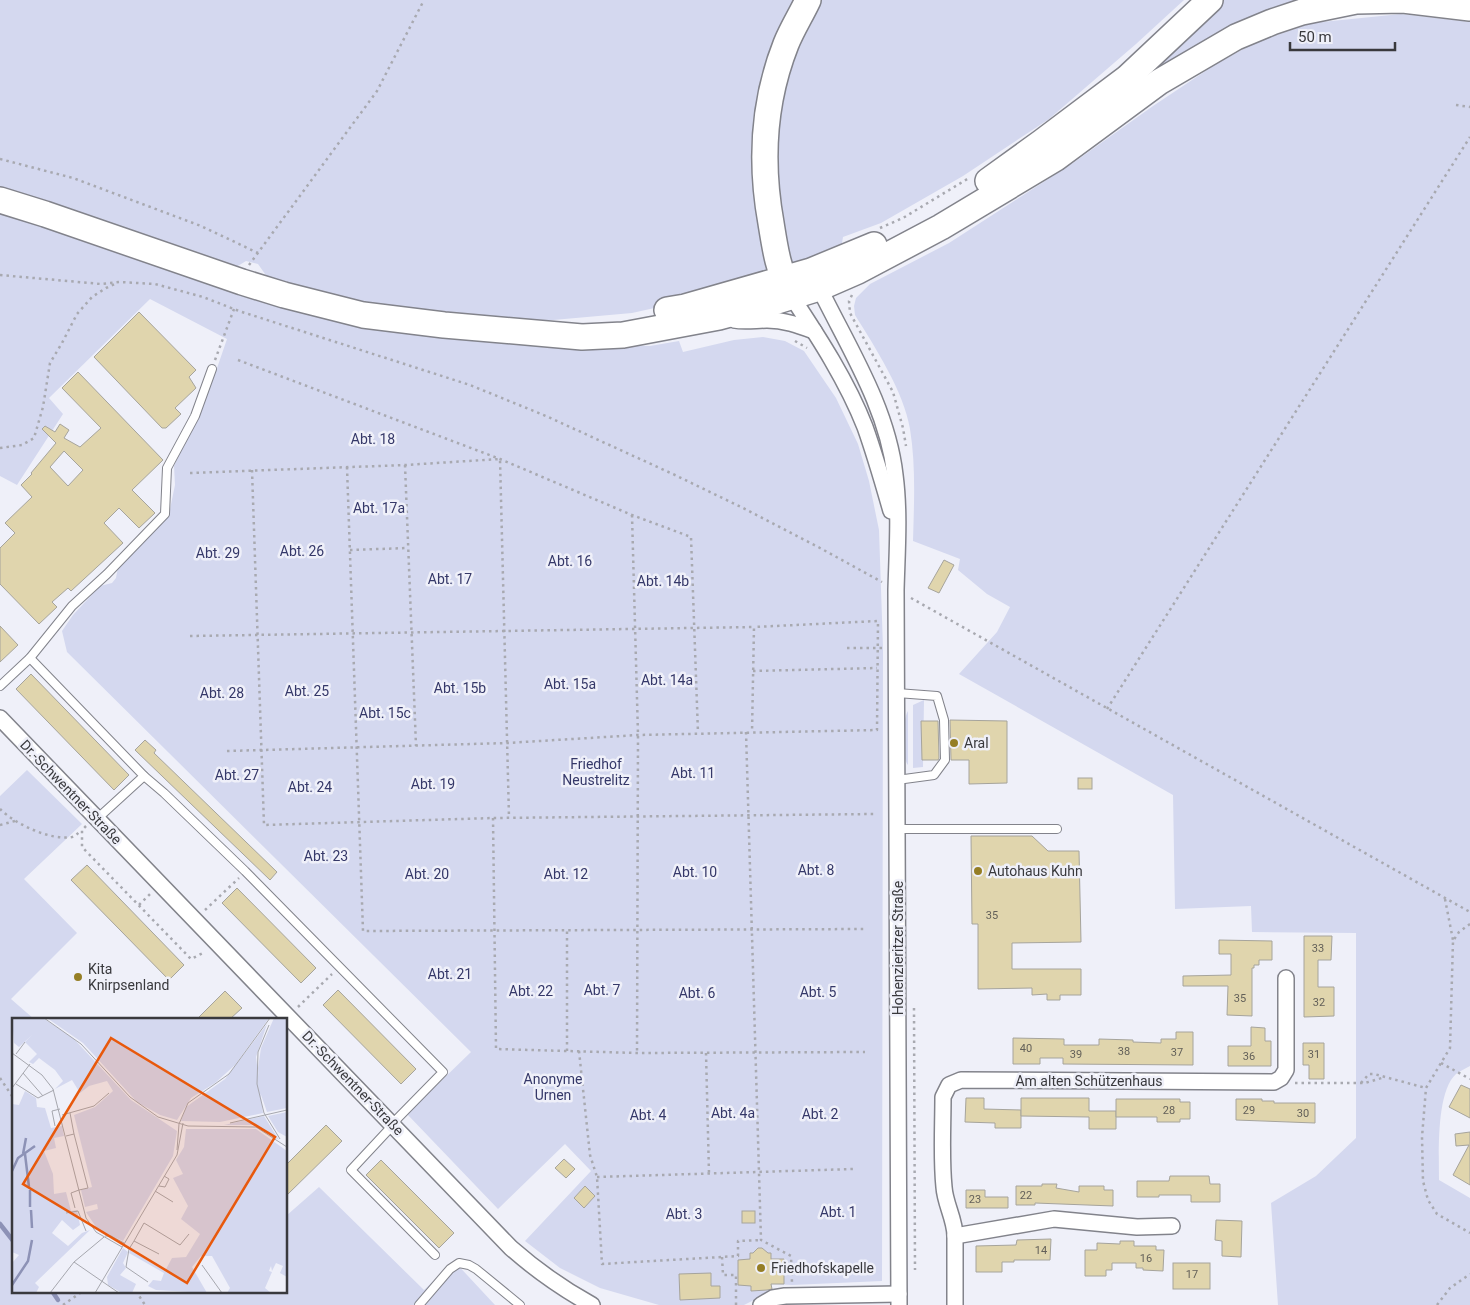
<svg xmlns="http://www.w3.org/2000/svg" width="1470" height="1305" font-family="Roboto,sans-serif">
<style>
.green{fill:#d4d8ef}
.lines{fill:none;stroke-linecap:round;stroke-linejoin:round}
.stream{stroke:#8d92b6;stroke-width:4.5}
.building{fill:#e0d5ad;stroke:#a6a49c;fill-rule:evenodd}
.service-casing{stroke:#82838b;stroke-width:10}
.minor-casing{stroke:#82838b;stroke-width:18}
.primary-casing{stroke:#82838b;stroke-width:28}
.path{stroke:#a8a9b0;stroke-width:2.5;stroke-dasharray:2.5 4;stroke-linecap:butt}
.service{stroke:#fff;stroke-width:8}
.minor{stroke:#fff;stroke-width:15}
.primary{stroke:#fff;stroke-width:25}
.poi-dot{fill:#957e25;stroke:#eff0f9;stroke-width:2}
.labels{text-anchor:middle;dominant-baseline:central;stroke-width:5;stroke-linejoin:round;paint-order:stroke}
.number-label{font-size:11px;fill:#636059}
.park-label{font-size:14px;fill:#353869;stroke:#eff0f9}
.poi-label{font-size:14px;fill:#39393d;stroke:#eff0f9;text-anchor:start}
.street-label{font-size:14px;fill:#39393d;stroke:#eff0f9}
.inset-river{fill:none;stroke:#8d92b6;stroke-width:2.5}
.inset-road{fill:none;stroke:#a6a7ae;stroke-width:1}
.view{fill:#e8590c;fill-opacity:0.15;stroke:#e8590c;stroke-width:2.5}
.inset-edge{fill:none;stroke:#39393d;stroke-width:2.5}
</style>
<rect width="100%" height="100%" fill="#eff0f9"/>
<g class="green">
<path d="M0,0H799L766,76L767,268L762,277L686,301L632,313L542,321L374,306L270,281L258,264L246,261L233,269L88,215L0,187Z"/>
<path d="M814,0H1184L1136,44L1049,119L963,176L881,223L843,237L841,249L792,267L783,254L771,123Z"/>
<path d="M1219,0H1310L1085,124Z"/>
<path d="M1401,14L1470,22V1066C1466,1068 1460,1071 1456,1074C1436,1092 1439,1154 1439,1180L1470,1198V1305H1278L1271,1203L1316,1176L1356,1138V933L1252,932L1251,906L1175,909L1173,795L959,674L997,632L1010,607L987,594L958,570L960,559L913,541C914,504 916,466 910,429C904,392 875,347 855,315L854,306L856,298L870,284L949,243L1073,163L1153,106L1213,66L1254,43L1312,23Z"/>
<path d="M0,207L381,329L450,339L529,344L650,346L679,341L683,352L734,340L763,337L785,341L804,351L836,398L858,444L869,481L879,530L883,648L882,1281L792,1285L773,1284H771L772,1291L744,1305H659L600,1288L560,1268L525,1241L591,1171L565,1144L498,1209L407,1114L471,1052L67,652L62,631L73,615L100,586L112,583L116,578L118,567L169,514L175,485L174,466L215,374L227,339L150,299L49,398L63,414L17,485L0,476Z"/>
<path d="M924,700L923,767L913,768V705Z"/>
<path d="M908,711V765C901,757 902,720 908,711Z"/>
<path d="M27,770L82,824L24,879L77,933L11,999L34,1019H14V1291H286V1216L319,1187L424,1290L454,1261L495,1305H0V796Z"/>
</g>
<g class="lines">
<g class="stream">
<path d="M0,1224L14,1242"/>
<path d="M52,1291L58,1300"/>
</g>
</g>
<g class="building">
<path d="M139,312L196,370L189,377L196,388L175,408L181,414L166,428H162L94,357Z"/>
<path d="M78,372L163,460L132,490L155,513L139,528L119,508L104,523L123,543L71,591L68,588L52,602L57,607L39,624L0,584V548L15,533L5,523L32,497L21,485L32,474L31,473L56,443L42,429L45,426L55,432L60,424L69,430L64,438L80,447L101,428L62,388ZM64,451L83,470L68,486L50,467Z"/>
<path d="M944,560L954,565L939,593L928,588Z"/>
<path d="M0,626L18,645L0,662Z"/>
<path d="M31,674L129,775L114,790L16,689Z"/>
<path d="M950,720L1007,721V783L969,784V760H951Z"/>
<path d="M921,721H938L939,758L938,760H922Z"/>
<path d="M145,740L156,750L154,753L277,872L270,880L135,750Z"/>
<rect x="1078" y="778" width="14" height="11"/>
<path d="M971,836H1032L1048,851H1079L1081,942L1012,943V969H1081V995H1060V1000H1047V994L1032,995V988L978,989V924H972Z"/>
<path d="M87,865L184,965L169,980L71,880Z"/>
<path d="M237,888L316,968L301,983L222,903Z"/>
<path d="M1304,936H1332L1331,960H1318V987H1334V1016L1304,1017Z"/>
<path d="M1219,940L1272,941V960H1259V965H1254V968H1252V1016L1227,1015L1228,986H1183V976L1231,975V954H1219Z"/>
<path d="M338,990L416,1069L401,1084L323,1005Z"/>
<path d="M225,991L242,1008L230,1019H197Z"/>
<path d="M1251,1027L1265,1028V1041H1271V1066H1228V1046H1251Z"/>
<path d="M1176,1032H1193V1065L1063,1064V1058H1040V1064H1013V1038L1064,1039V1045H1099V1039L1133,1040V1042L1161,1043V1039H1176Z"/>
<path d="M1303,1043H1324V1079H1309V1065H1303Z"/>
<path d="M1461,1085L1470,1089V1118L1449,1107Z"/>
<path d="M966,1098H984V1109L1021,1110V1128H995V1123L965,1122Z"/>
<path d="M1021,1098H1089V1111H1116V1129H1089V1117L1021,1116Z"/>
<path d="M1116,1099H1180V1102H1190V1119H1180V1122H1157V1117H1116Z"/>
<path d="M1236,1099H1262V1101H1274V1103H1315V1123L1236,1120Z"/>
<path d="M326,1125L342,1141L286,1196V1165Z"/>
<path d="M1470,1132V1185L1453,1175L1469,1145L1456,1146L1455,1134Z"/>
<path d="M564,1159L575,1169L566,1178L555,1168Z"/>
<path d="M381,1160L454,1233L439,1248L366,1175Z"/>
<path d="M1170,1176H1209L1210,1184H1220V1202H1191V1195H1159V1197H1137V1181H1169Z"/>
<path d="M1042,1184H1057L1056,1188L1079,1192V1186H1104V1190H1113V1206L1035,1203V1205H1016V1186H1042Z"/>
<path d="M585,1186L595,1196L584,1208L574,1198Z"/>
<path d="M966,1190H985V1197H1008V1208H966Z"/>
<rect x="742" y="1211" width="13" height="12"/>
<path d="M1216,1220L1242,1221L1241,1257L1222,1256V1241L1215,1240Z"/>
<path d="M1051,1239L1050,1260H1014V1262H1002V1272H976V1246L1016,1245L1017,1240Z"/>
<path d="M1120,1241H1134V1246H1156V1250H1164L1163,1271L1143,1270V1268H1136V1263H1112V1270H1106V1276H1085V1250H1097V1243L1120,1244Z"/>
<path d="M758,1248H762L768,1253H771V1259H784V1284H771L772,1289L767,1290L751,1291V1286L738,1285V1260L750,1259V1253H753Z"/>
<rect x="1173" y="1263" width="37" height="26"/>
<path d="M711,1273V1286H720V1298L680,1300L679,1274Z"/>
</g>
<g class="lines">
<g class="service-casing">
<g id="service">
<path d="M30,658L144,776L98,818"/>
<path d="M0,686L30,658L72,606L107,574L165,514L167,468L195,416L212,369"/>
<path d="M897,693L937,696L944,720L945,760L934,775L897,780"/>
<path d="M144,776L164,793L245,871L443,1072L392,1124"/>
<path d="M897,829H1057"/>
<path d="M393,1125L351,1170L435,1255"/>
<path d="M419,1305L450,1269L459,1263L469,1265L476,1269L520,1305"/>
</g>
</g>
<g class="minor-casing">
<g id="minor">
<path d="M816,281C846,344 887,405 895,475C900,513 897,552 896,590L899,1305"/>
<path d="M792,297C819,338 847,381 865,427C875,455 883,483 891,511"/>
<path d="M734,320C745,322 756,320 767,320C784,320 798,325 814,331"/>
<path d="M0,718L511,1248C536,1270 563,1289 592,1305"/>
<path d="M955,1236C955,1219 945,1204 944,1187C941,1158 943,1127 943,1097L949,1085L961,1080L1274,1082L1281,1078L1286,1070V978"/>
<path d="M761,1305L773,1298L785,1296L899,1294"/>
<path d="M955,1305V1236L1054,1219L1137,1227L1172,1226"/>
</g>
</g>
<g class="primary-casing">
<g id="primary">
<path d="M988,181L1042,142L1127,78L1210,0"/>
<path d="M0,200L45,214L242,282L284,295L363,315L444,325L582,337L623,335L719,317L774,302L819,288L858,271L941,227L1056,158L1159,82L1236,37L1272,22L1302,12L1356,1L1403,0L1470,8"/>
<path d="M790,292C778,270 775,248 771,223C760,162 763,102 786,44C792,29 801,15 808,0"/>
<path d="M667,310L685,307L811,271L874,245"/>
</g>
</g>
<g class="path">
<path d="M1456,105L1470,107"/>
<path d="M0,159L73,178L201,226L258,253"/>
<path d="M880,228L903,218L969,178"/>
<path d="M249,265L377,91L424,0"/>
<path d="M0,275L101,284L120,282L155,284L203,297L239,311L470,385L546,416L675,475L743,508L820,548L882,582"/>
<path d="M852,295L849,301L850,313L893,392L903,428L906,446"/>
<path d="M795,341L807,348"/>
<path d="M215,360L234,309"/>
<path d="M238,360L500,459L632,515L691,537L698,733"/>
<path d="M0,448L22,445L34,438L43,407L50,363L62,343L77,314L92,297L106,288L115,284"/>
<path d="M405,465L416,746"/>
<path d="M347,467L363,931L867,929"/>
<path d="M252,470L264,825L493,818L874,814"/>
<path d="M190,473L405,465L500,459L509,818"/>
<path d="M632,515L638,735L637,1053"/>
<path d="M350,550L408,548"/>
<path d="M911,598L1470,912"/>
<path d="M190,636L754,627L752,732"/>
<path d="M847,648H883"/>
<path d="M753,671L877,668"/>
<path d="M1107,709L1470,137"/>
<path d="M746,732L761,1240L791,1256L792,1283"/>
<path d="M227,751L507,743L638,735L877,730L878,621L754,627"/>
<path d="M0,809C15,824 51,841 72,837C76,836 78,833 81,830"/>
<path d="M493,818L496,1049L637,1053L865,1052"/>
<path d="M0,825L15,821"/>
<path d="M86,826L82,830V847L191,959L205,952"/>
<path d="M1445,899L1453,940"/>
<path d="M139,905L150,894"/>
<path d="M205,910L239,878"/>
<path d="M1470,924L1459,932L1453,941L1450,1048L1426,1088L1422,1137L1423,1181L1428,1200L1437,1214L1470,1233"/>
<path d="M298,1007L332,974"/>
<path d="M914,1008L915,1270"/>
<path d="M567,1051V931"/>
<path d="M579,1051L590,1155L597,1177L602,1264L738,1256V1241L761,1240"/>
<path d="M706,1053L709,1174"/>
<path d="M1441,1063L1470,1079"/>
<path d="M0,1078L14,1099"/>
<path d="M1295,1083H1365L1385,1077"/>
<path d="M1361,1083L1369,1074H1374L1426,1088"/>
<path d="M597,1177L853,1169"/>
<path d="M722,1257L723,1275H736V1305"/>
<path d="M136,1291L145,1305"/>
<path d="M63,1305L83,1291"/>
<path d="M1437,1305L1450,1288L1470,1274"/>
</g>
<use href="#service" class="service"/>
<use href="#minor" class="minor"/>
<use href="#primary" class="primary"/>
</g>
<g class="poi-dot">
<circle cx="954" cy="743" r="5"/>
<circle cx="978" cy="871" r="5"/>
<circle cx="78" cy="977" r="5"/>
<circle cx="761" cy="1268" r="5"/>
</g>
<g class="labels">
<g class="number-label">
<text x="992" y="915">35</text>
<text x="1318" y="948">33</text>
<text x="1240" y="998">35</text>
<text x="1319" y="1002">32</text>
<text x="1026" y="1048">40</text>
<text x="1124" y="1051">38</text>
<text x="1177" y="1052">37</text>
<text x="1076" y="1054">39</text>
<text x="1314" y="1054">31</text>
<text x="1249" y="1056">36</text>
<text x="1169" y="1110">28</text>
<text x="1249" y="1110">29</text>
<text x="1303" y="1113">30</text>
<text x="1026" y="1195">22</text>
<text x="975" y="1199">23</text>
<text x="1041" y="1250">14</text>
<text x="1146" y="1258">16</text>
<text x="1192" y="1274">17</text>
</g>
<g class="park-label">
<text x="373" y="439">Abt. 18</text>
<text x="379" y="508">Abt. 17a</text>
<text x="302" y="551">Abt. 26</text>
<text x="218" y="553">Abt. 29</text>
<text x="570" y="561">Abt. 16</text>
<text x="450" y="579">Abt. 17</text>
<text x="663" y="581">Abt. 14b</text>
<text x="667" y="680">Abt. 14a</text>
<text x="570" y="684">Abt. 15a</text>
<text x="460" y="688">Abt. 15b</text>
<text x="307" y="691">Abt. 25</text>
<text x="222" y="693">Abt. 28</text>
<text x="385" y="713">Abt. 15c</text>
<text x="596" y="764">Friedhof<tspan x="596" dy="16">Neustrelitz</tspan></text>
<text x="693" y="773">Abt. 11</text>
<text x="237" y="775">Abt. 27</text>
<text x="433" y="784">Abt. 19</text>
<text x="310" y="787">Abt. 24</text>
<text x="326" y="856">Abt. 23</text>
<text x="816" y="870">Abt. 8</text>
<text x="695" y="872">Abt. 10</text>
<text x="427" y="874">Abt. 20</text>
<text x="566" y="874">Abt. 12</text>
<text x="450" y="974">Abt. 21</text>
<text x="602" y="990">Abt. 7</text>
<text x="531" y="991">Abt. 22</text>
<text x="818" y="992">Abt. 5</text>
<text x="697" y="993">Abt. 6</text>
<text x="553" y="1079">Anonyme<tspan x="553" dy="16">Urnen</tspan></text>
<text x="733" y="1113">Abt. 4a</text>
<text x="820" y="1114">Abt. 2</text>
<text x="648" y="1115">Abt. 4</text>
<text x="838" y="1212">Abt. 1</text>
<text x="684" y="1214">Abt. 3</text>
</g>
<g class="poi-label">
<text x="964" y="743">Aral</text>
<text x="988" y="871">Autohaus Kuhn</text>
<text x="88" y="969">Kita<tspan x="88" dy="16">Knirpsenland</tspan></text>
<text x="771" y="1268">Friedhofskapelle</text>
</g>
<g class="street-label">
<text transform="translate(71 792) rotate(46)">Dr.-Schwentner-Straße</text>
<text transform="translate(898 948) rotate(-90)">Hohenzieritzer Straße</text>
<text x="1089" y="1081">Am alten Schützenhaus</text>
<text transform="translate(353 1083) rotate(46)">Dr.-Schwentner-Straße</text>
</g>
</g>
<g transform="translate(12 1018)">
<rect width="275" height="275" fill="#eff0f9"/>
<path d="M0,0H31L62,21L119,82L165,113L161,138L111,223L86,212L74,194L86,191L85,186L73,189L69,172L80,169L62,97L83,89L101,73L95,63L77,68L68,75L60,62L43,71L51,63L43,52L27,40L21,46L17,44L25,36L13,24L20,17L7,29L2,25ZM35,0H257L223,47L203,65L179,80L165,102L148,97L125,84L71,25ZM262,0H275V90L255,94L247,71L246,50L249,30ZM255,6L244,39L251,95L208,104L169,103L174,89L213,61ZM13,73L24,80L25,89L33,90L39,110L50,108L52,118L42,120L44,130L32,133L41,156L42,176L54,174L59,193L65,192L68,207L61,212L50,202L40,215L56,228L70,215L78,212L23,265L27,269L24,275H0V245L7,237L0,234V86L7,87ZM275,94V119L266,114L256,98ZM252,98L267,122L241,107H212ZM174,111H244L275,133V259L268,255L271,248L264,245L260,253L259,248L257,253L260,254L253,270L259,275H215L218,270L200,238H189L180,249L195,275L144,272L136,268L141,262L149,263L152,255L117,235L118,232L153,253L160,240L174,239L188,216L169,201L176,188L161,160L171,156L164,142L172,129ZM111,230L116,234L111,245L114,250L108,257L124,266L120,275H110L96,267L95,259Z" fill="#d4d8ef"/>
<path class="inset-river" d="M11,136L14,120M13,136L17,169M0,153L6,140L23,128M18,172V189M19,192L20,210M0,267L16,243L20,222"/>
<path class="inset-road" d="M32,0L69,26L118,79L146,99L176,108L244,109L275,129M257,7L246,34L245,66L252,95L268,121M0,35L30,57L41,71L74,200L84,214L110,229M4,36L13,24M11,55L31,78M4,66L26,80L42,72M0,70L18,46M50,97L82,88L97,75M218,105L275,92M167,106L176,85L217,56L258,0M43,108L40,93L48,91M62,116L76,170L67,172M54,118L62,116L58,95M165,132L167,106M147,168L153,169L157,161L152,158M143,173L161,184M63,190L59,175L67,172M54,195L66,193L74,213M93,218H99L112,225M122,223L132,205L168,227L177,216M111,227L117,231L114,249L136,264M117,231L122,223L147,236M62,244L107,275M190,247L210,275M38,275L62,244L92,219M83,275L165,137L171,105"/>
<path class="view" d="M99,20L263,119L175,265L11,166Z"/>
<rect width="275" height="275" class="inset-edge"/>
</g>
<path d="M1290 42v8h105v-8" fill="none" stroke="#39393d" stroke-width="2.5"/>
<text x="1298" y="42" font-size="15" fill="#39393d" stroke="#eff0f9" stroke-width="4" paint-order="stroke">50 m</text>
</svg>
